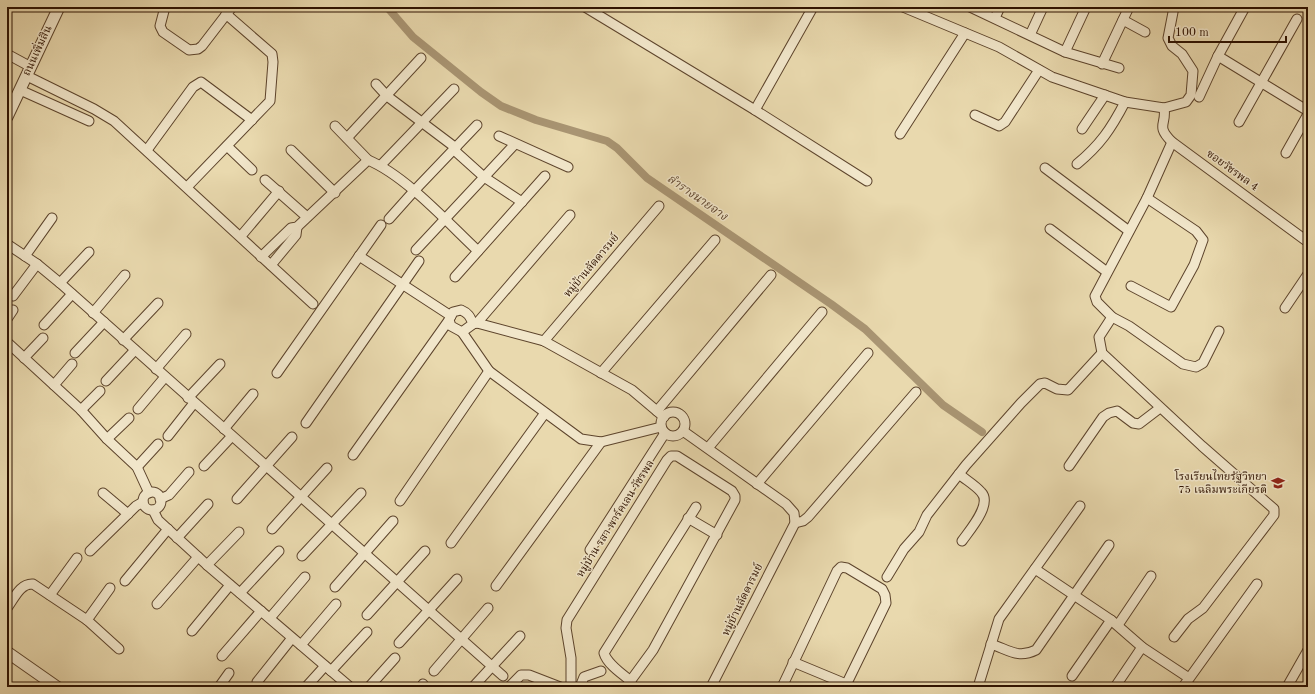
<svg xmlns="http://www.w3.org/2000/svg" width="1315" height="694" font-family="'Old Standard TT','Noto Serif Thai',serif">
<style>
.lines{fill:none;stroke-linecap:round;stroke-linejoin:round}
.canal{stroke:#a99573;stroke-width:8}
.minor-casing{stroke:#5d442c;stroke-width:11}
.tertiary-casing{stroke:#5d442c;stroke-width:13}
.minor{stroke:#f1e6ca;stroke-width:9}
.tertiary{stroke:#f1e6ca;stroke-width:11}
.labels{text-anchor:middle;dominant-baseline:central;stroke-width:3;stroke-linejoin:round;paint-order:stroke}
.street-label{font-size:11px;fill:#2e1201;stroke:#f1e6ca}
.poi-label{font-size:11px;fill:#2e1201;stroke:#f1e6ca;text-anchor:end}
.water-label{font-size:12px;font-style:italic;fill:#5f462f;stroke:#f1e6ca}
</style>
<rect width="100%" height="100%" fill="#e9d9ae"/>
<filter id="stains"><feTurbulence type="fractalNoise" baseFrequency=".005" numOctaves="4"/><feColorMatrix values="0 0 0 0 .2 0 0 0 0 .09 0 0 0 0 .02 0 0 0 .5 -.17"/></filter>
<radialGradient id="worn" r=".72"><stop offset=".6" stop-color="#630" stop-opacity="0"/><stop offset="1" stop-color="#630" stop-opacity=".3"/></radialGradient>
<g class="lines">
<path class="canal" d="M387,7L413,37L481,92L501,106L536,120L607,141L617,148L647,178L831,304L865,329L943,405L982,432"/>
<g class="minor-casing">
<g id="minor">
<path d="M165,7L160,26L163,32L189,50L198,49L202,46L232,7"/>
<path d="M585,7L755,110L867,181"/>
<path d="M903,7L999,47L1052,77L1125,102L1164,108L1186,102L1191,95L1193,71L1182,54L1172,46L1168,38L1174,7"/>
<path d="M970,7L1065,52L1119,68"/>
<path d="M1245,7L1218,56L1308,111"/>
<path d="M995,18L1000,7"/>
<path d="M1123,20L1145,32"/>
<path d="M1030,35L1043,7"/>
<path d="M1065,52L1086,7"/>
<path d="M7,54L31,67"/>
<path d="M1102,64L1129,7"/>
<path d="M27,76L94,109L114,121L313,304"/>
<path d="M376,84L387,96L456,148"/>
<path d="M20,90L89,121"/>
<path d="M1199,97L1218,56"/>
<path d="M1164,108C1167,125 1155,125 1172,142L1308,242"/>
<path d="M755,110L813,7"/>
<path d="M975,115L999,126L1005,122L1039,70"/>
<path d="M1239,122L1297,19"/>
<path d="M335,126L368,160"/>
<path d="M1082,129L1105,95"/>
<path d="M900,134L965,33"/>
<path d="M499,136L568,167"/>
<path d="M347,138L421,58"/>
<path d="M1172,142L1147,198L1095,296L1097,302L1112,317L1129,326L1183,364L1196,367L1203,363L1219,331"/>
<path d="M227,146L252,170"/>
<path d="M147,150L193,87L201,82L252,120"/>
<path d="M291,150L335,193"/>
<path d="M454,150L484,177L522,202"/>
<path d="M1286,153L1308,114"/>
<path d="M1077,164C1100,145 1111,129 1125,102"/>
<path d="M381,165L454,89"/>
<path d="M1045,168L1129,231"/>
<path d="M265,180L307,217"/>
<path d="M187,187L270,101L273,62L272,54L226,14"/>
<path d="M389,219L414,191L477,125"/>
<path d="M1050,229L1107,272"/>
<path d="M241,236L279,191"/>
<path d="M7,244L37,264L60,283L503,676"/>
<path d="M416,250L515,144"/>
<path d="M25,256L52,218"/>
<path d="M359,256L451,316"/>
<path d="M261,257L291,228L297,227L368,160C406,176 447,222 478,251"/>
<path d="M271,265L296,235L297,227"/>
<path d="M455,277L545,176"/>
<path d="M60,283L89,252"/>
<path d="M1131,286L1171,307L1194,265L1203,240L1196,231L1147,198"/>
<path d="M13,296L37,264"/>
<path d="M1285,308L1308,274"/>
<path d="M461,310C468,313 470,316 473,324L462,332L451,326L449,320L453,312Z"/>
<path d="M93,313L125,275"/>
<path d="M1112,317L1099,337L1102,353L1202,446L1274,509V515L1203,608L1188,619L1174,637"/>
<path d="M7,319L13,310"/>
<path d="M477,323L570,215"/>
<path d="M473,324L477,323L544,341L632,390L664,417"/>
<path d="M44,325L72,294"/>
<path d="M462,332L489,371L581,439L601,442L661,427"/>
<path d="M123,340L158,303"/>
<path d="M544,341L659,206"/>
<path d="M7,342L81,410L107,439L137,467L149,493"/>
<path d="M75,353L104,322"/>
<path d="M24,358L43,338"/>
<path d="M156,369L186,334"/>
<path d="M277,373L381,225"/>
<path d="M601,373L715,240"/>
<path d="M106,381L135,350"/>
<path d="M54,385L72,364"/>
<path d="M188,398L220,364"/>
<path d="M138,409L165,377"/>
<path d="M81,410L100,391"/>
<path d="M657,411L771,275"/>
<circle cx="673" cy="424" r="12"/>
<path d="M306,423L419,261"/>
<path d="M224,429L253,394"/>
<path d="M683,431L786,504L794,513L795,523L711,687"/>
<path d="M168,436L194,403"/>
<path d="M107,439L129,418"/>
<path d="M708,448L822,312"/>
<path d="M353,455L449,320"/>
<path d="M204,466L232,436"/>
<path d="M1069,466L1103,417L1109,413L1117,411L1133,423L1139,424L1160,408"/>
<path d="M137,467L158,444"/>
<path d="M959,474C966,480 975,485 981,492C993,504 969,531 962,541"/>
<path d="M757,484L868,353"/>
<circle cx="152" cy="501" r="9"/>
<path d="M103,493L128,514"/>
<path d="M160,499L169,495L189,472"/>
<path d="M237,499L292,437"/>
<path d="M400,501L489,371"/>
<path d="M153,510L158,520L207,565L350,687"/>
<path d="M688,518L717,535"/>
<path d="M795,523L803,521L808,517L916,392"/>
<path d="M272,529L327,468"/>
<path d="M177,538L208,504"/>
<path d="M451,543L545,413"/>
<path d="M590,550L665,433"/>
<path d="M90,551L136,506L143,502"/>
<path d="M302,556L361,493"/>
<path d="M207,565L239,532"/>
<path d="M1035,569L1111,620L1142,647L1189,678"/>
<path d="M887,577L904,549L919,532L927,515L966,465L1021,403L1040,384L1045,383L1057,389L1068,390L1102,353"/>
<path d="M125,581L168,529"/>
<path d="M496,586L601,442"/>
<path d="M335,587L393,521"/>
<path d="M240,593L279,551"/>
<path d="M50,595L77,558"/>
<path d="M157,604L198,557"/>
<path d="M7,608C14,599 20,583 33,584L87,620L119,649"/>
<path d="M367,615L425,551"/>
<path d="M270,618L305,577"/>
<path d="M87,620L110,588"/>
<path d="M1118,625L1151,576"/>
<path d="M192,631L230,585"/>
<path d="M399,643L457,579"/>
<path d="M991,644C1009,650 1018,659 1036,650L1109,545"/>
<path d="M301,645L336,604"/>
<path d="M222,656L261,611"/>
<path d="M793,662L846,684"/>
<path d="M331,671L367,632"/>
<path d="M434,671L488,608"/>
<path d="M1072,676L1111,620"/>
<path d="M631,681C622,674 607,664 604,653L696,507"/>
<path d="M257,682L292,638"/>
<path d="M219,687L229,673"/>
<path d="M306,687L325,666"/>
<path d="M369,687L395,658"/>
<path d="M421,687L423,684"/>
<path d="M473,687L520,636"/>
<path d="M509,687L521,675H529L560,687"/>
<path d="M571,687V658L566,628L567,620L667,460L671,456H677L732,491L735,496V500L653,650L626,687"/>
<path d="M580,687L584,677L601,671"/>
<path d="M782,687L837,571L841,567L847,568L882,589L885,595L886,603L845,687"/>
<path d="M978,687L999,619L1080,506"/>
<path d="M1115,687L1142,647"/>
<path d="M1183,687L1257,584"/>
<path d="M1287,687L1308,650"/>
</g>
</g>
<g class="tertiary-casing">
<g id="tertiary">
<path d="M7,117L59,7"/>
<path d="M7,652L57,687"/>
</g>
</g>
<use href="#minor" class="minor"/>
<use href="#tertiary" class="tertiary"/>
</g>
<defs>
<g id="school-bare" transform="scale(1.08)"><path d="M0-5L7-2L0 1L-7-2ZM-4 1L0 2.5L4 1V4Q0 6-4 4Z" fill="#8f2418" stroke="#f1e6ca" stroke-width="2.5" paint-order="stroke"/></g>
</defs>
<g fill-rule="evenodd">
<use href="#school-bare" x="1278" y="483"/>
</g>
<g class="labels">
<g class="street-label">
<text transform="translate(38 51) rotate(-65)">ถนนเพิ่มสิน</text>
<text transform="translate(1232 171) rotate(36)">ซอยวัชรพล 4</text>
<text transform="translate(592 266) rotate(-50)">หมู่บ้านลัดดารมย์</text>
<text transform="translate(616 519) rotate(-58)">หมู่บ้าน รสา พาร์คเลน วัชรพล</text>
<text transform="translate(743 600) rotate(-64)">หมู่บ้านลัดดารมย์</text>
</g>
<g class="poi-label">
<text x="1267" y="477">โรงเรียนไทยรัฐวิทยา<tspan x="1267" dy="13">75 เฉลิมพระเกียรติ</tspan></text>
</g>
<g class="water-label">
<text transform="translate(697 198) rotate(35)">ลำรางนายจาง</text>
</g>
</g>
<rect width="1315" height="694" fill="none" stroke="#e9d9ae" stroke-width="24"/>
<rect x="8" y="8" width="1299" height="678" fill="none" stroke="#2e1201" stroke-width="2"/>
<rect x="12" y="12" width="1291" height="670" fill="none" stroke="#2e1201"/>
<path d="M1169 36v6h117v-6" fill="none" stroke="#2e1201" stroke-width="2"/>
<text x="1175" y="36" font-size="12" fill="#2e1201" stroke="#f1e6ca" stroke-width="3" paint-order="stroke">100 m</text>
<rect width="100%" height="100%" filter="url(#stains)"/>
<rect width="100%" height="100%" fill="url(#worn)"/>
</svg>
